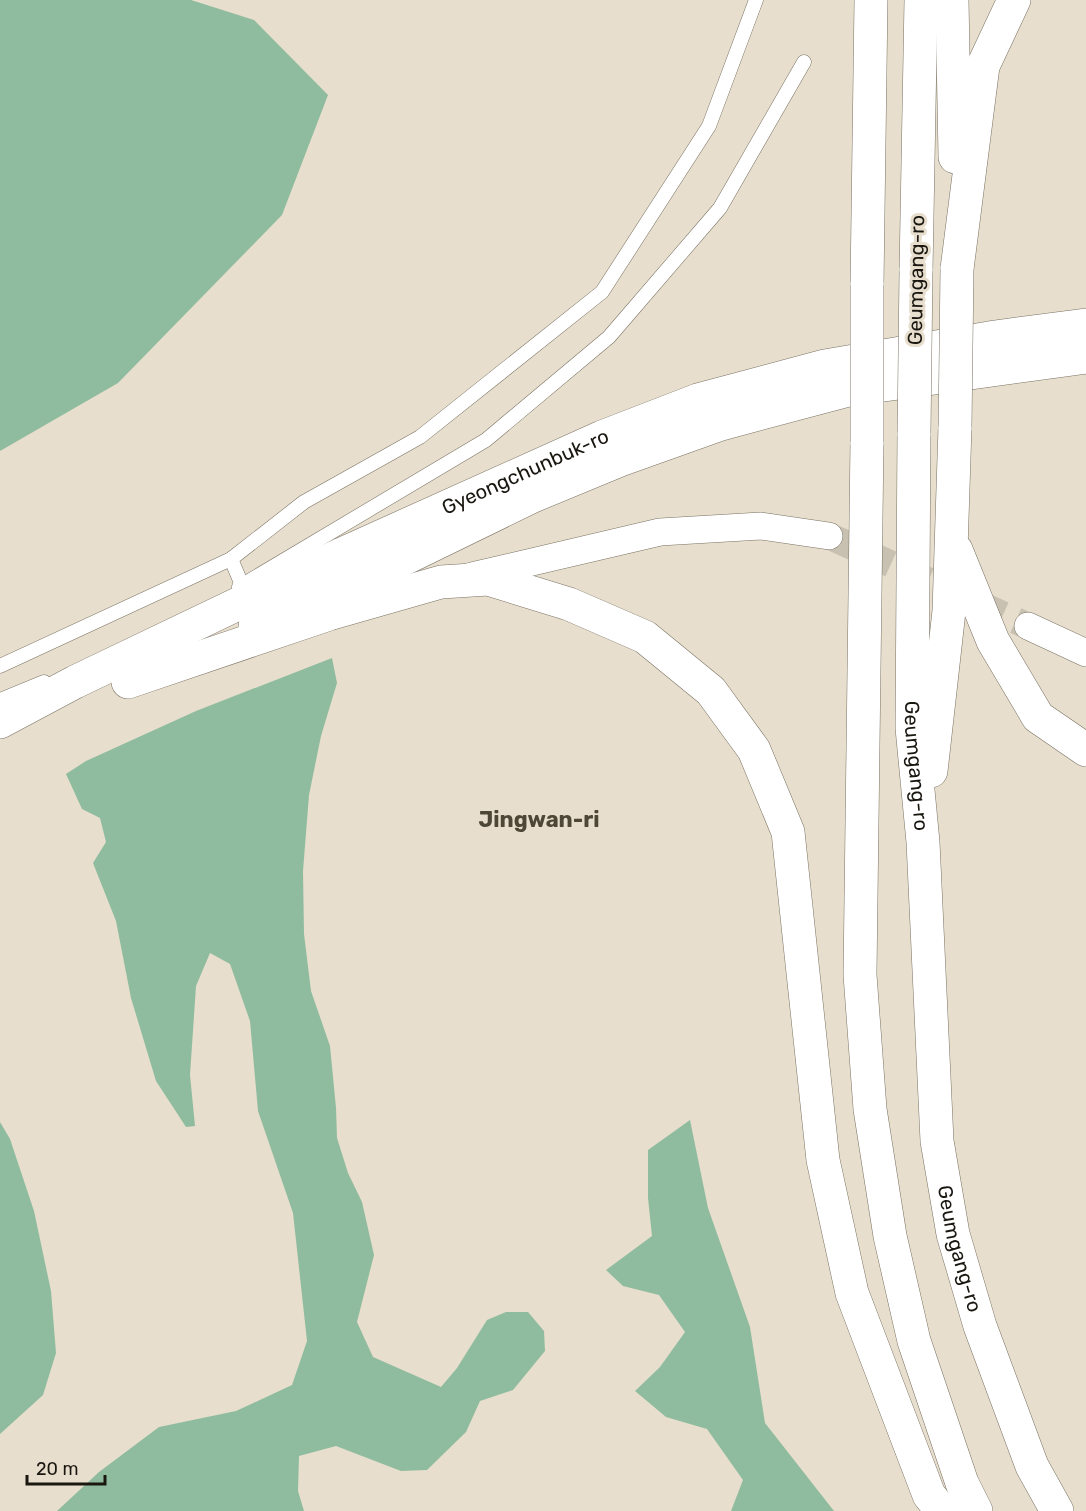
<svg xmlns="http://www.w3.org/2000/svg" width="1086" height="1511" font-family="Rubik,sans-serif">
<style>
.forest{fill:#8fbc9e}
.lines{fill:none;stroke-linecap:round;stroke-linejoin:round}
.street-tunnel{stroke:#c8c0b1;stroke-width:27;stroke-dasharray:27 14;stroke-linecap:butt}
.lane-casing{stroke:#7a7263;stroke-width:15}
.street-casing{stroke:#7a7263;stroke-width:28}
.secondary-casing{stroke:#7a7263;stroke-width:34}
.highway-casing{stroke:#7a7263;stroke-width:34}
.lane{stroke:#fff;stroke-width:14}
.street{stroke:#fff;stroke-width:27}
.secondary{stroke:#fff;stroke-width:33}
.highway{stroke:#fff;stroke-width:33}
.highway-bridge-casing{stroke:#7a7263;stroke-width:34;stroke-linecap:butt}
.highway-bridge{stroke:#fff;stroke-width:33}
.labels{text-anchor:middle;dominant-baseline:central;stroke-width:6;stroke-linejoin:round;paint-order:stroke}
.street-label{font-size:20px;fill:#1a1711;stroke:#e7decd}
.quarter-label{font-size:22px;font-weight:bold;fill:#4e4738;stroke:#e7decd}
</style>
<rect width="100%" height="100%" fill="#e7decd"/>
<g class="forest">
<path d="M0,0H191L254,20L328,95L282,215L118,383L0,451Z"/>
<path d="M332,658L337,683L321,736L309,795L303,871L304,934L311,991L330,1046L336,1108L337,1138L348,1173L362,1202L374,1255L357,1322L373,1357L441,1387L457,1368L487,1320L506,1312H528L544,1331L545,1351L513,1390L480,1401L466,1432L427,1470L401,1471L336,1446L299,1456L298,1491L304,1511H57L99,1472L159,1427L236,1411L292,1385L307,1341L293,1213L258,1111L250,1021L230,964L210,953L196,986L190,1075L195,1126L186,1127L156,1081L131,998L116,921L93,863L106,842L100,818L82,809L66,774L86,761L196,711Z"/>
<path d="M690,1120L708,1208L750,1327L765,1423L834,1511H731L743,1480L707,1429L666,1417L635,1391L660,1367L685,1332L659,1295L623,1286L606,1270L652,1236L648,1198V1150Z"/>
<path d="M0,1122L10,1139L34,1211L51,1291L56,1353L43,1395L0,1434Z"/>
</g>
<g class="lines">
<path class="street-tunnel" d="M829,536L1028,626"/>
<g class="lane-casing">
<g id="lane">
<path d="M231,559L242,585"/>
<path d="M239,587L486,440L609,337L720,208L804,62"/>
<path d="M0,666L231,559L304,502L420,437L602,292L709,126L756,0"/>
<path d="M0,700L44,682"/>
</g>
</g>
<g class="street-casing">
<g id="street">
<path d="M472,576L660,532L761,526L829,536"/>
<path d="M1028,626L1086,653"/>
</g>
</g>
<g class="secondary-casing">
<g id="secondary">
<path d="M255,626L365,578L533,496L620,460L721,424L848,390L1086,357"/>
<path id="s1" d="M0,722L75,682L342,554L602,437L698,400L825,366L995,337L1086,325"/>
</g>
</g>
<g class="highway-casing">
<g id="highway">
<path d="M952,0L955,157"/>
<path d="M957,269L983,66L1014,0"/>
<path d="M916,271L921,0"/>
<path d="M867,285L871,0"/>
<path id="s2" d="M914,433L912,728L923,842L937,1141L953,1234L980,1326L1032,1466L1057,1511"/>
<path d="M867,442L860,975L870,1109L890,1236L914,1341L962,1483L976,1511"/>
<path d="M956,550L993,641L1038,717L1086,750"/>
<path d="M128,682L329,614L441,582L488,579L569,604L645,637L711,691L754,750L788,832L823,1160L852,1293L929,1495L942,1511"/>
<path d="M931,771L949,611L955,427"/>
</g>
</g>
<use href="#lane" class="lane"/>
<use href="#street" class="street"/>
<use href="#secondary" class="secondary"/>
<use href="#highway" class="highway"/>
<g class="highway-bridge-casing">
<g id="highway-bridge">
<path d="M867,285V442"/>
<path d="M955,427L957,269"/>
<path d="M914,433L916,271"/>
</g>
</g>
<use href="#highway-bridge" class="highway-bridge"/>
</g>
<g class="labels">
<g class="street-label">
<text transform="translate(916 280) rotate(-89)">Geumgang-ro</text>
<text stroke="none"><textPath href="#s1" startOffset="582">Gyeongchunbuk-ro</textPath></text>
<text stroke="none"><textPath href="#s2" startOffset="333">Geumgang-ro</textPath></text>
<text stroke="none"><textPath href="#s2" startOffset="819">Geumgang-ro</textPath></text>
</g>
<g class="quarter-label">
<text x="539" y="819">Jingwan-ri</text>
</g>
</g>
<path d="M27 1475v9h78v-9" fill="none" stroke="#1a1711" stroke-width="3"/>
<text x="36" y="1475" font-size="18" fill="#1a1711" stroke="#e7decd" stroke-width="4.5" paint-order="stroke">20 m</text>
</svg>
